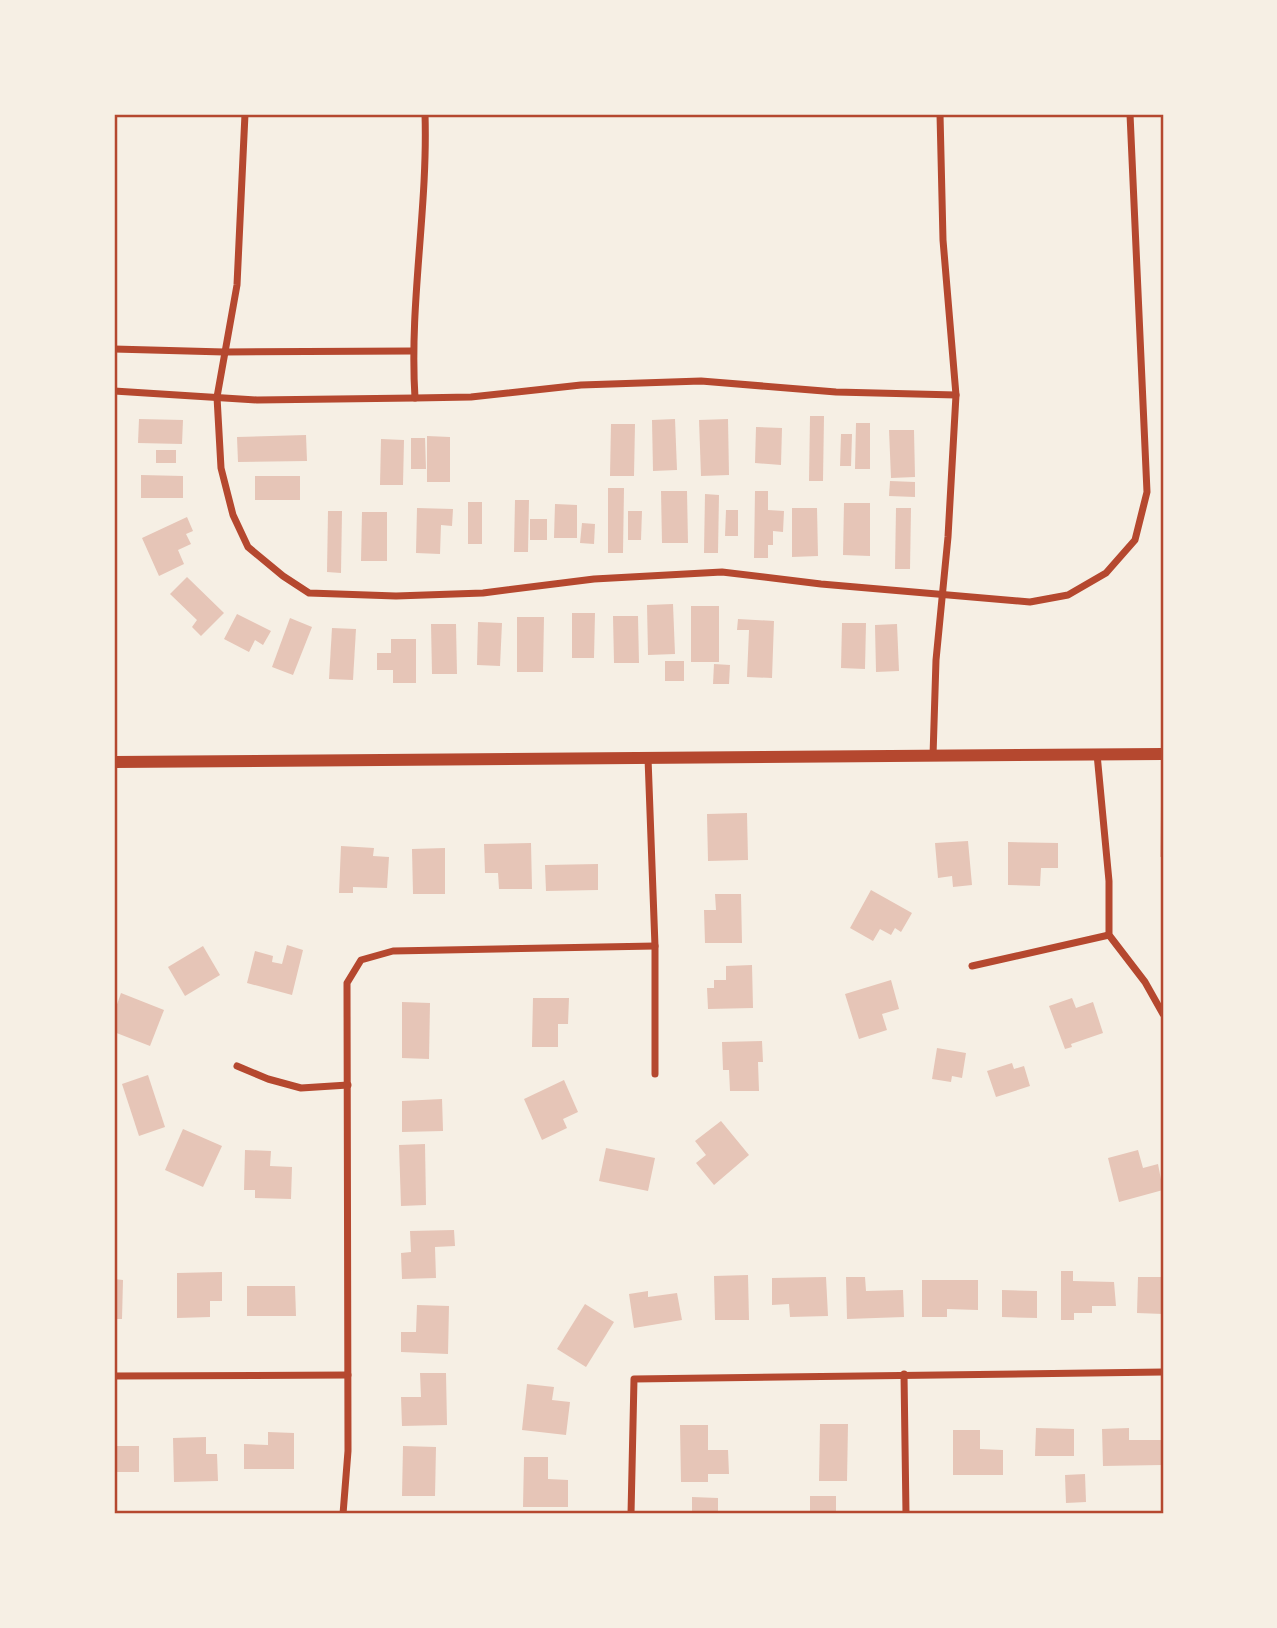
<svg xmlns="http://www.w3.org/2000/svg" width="1277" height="1628" font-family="'PT Sans',sans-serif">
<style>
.building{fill:#e6c5b7}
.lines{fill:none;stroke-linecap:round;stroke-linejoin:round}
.minor{stroke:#b5482f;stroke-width:7}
.tertiary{stroke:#b5482f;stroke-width:12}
.neatline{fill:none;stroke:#b5482f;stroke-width:2.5}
</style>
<rect width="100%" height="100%" fill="#f6efe4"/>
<g class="building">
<path d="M810,416H824L823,481H809Z"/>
<path d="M139,419L183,420L182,444L138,443Z"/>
<path d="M675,419L677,470L653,471L652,420Z"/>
<path d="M728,419L729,475L701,476L699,420Z"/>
<path d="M856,423H870V469H855Z"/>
<path d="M611,424H635L634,476H610Z"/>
<path d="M756,427L782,428L781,465L755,463Z"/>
<path d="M889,430H914L915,477L891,478Z"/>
<path d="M841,434H852L851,466H840Z"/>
<path d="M306,435L307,461L238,462L237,437Z"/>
<path d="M427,436L450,437V482H427Z"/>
<path d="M411,438H425L426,469H411Z"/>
<path d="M381,439L404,440L403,485H380Z"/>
<rect x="156" y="450" width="20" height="13"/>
<path d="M141,475L183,476V498H141Z"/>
<rect x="255" y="476" width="45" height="24"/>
<path d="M890,481L915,482V497L889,496Z"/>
<path d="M608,488H624L623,553H608Z"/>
<path d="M661,491H687L688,543H662Z"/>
<path d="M755,491H768V510L784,511L783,532L773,531V545H768V558H754Z"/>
<path d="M705,494L719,495L718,553H704Z"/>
<path d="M515,500H529L528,552H514Z"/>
<rect x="468" y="502" width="14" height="42"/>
<path d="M844,503H870V556L843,555Z"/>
<path d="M555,504L577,505V538H554Z"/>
<path d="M417,508L453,509L452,526L441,525L440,554L416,553Z"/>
<path d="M792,508H817L818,556L792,557Z"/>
<path d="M896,508H911L910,569H895Z"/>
<path d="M726,510H738V536H725Z"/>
<path d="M328,511H342L341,573L327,572Z"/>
<path d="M628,511H642L641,540H628Z"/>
<path d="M362,512H387V561H361Z"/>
<path d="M187,517L193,531L186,534L191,544L178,550L184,564L159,576L142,538Z"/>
<rect x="530" y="519" width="17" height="21"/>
<path d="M582,523L595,524L594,544L580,543Z"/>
<path d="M187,577L224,613L201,636L192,627L197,620L170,594Z"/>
<path d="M673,604L675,654L648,655L647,605Z"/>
<rect x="691" y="606" width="28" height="56"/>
<path d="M572,613H595L594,658H572Z"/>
<path d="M237,614L271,631L263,645L255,640L249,652L224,639Z"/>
<path d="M613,616H638L639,663H614Z"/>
<path d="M517,617H544L543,672H517Z"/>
<path d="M290,618L312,627L293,675L272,667Z"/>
<path d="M738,619L774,621L772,678L747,677L749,630H737Z"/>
<path d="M478,622L502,623L500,666L477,665Z"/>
<path d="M842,623H866L865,669L841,668Z"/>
<path d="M431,624H456L457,674H432Z"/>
<path d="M897,624L899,671L876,672L875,625Z"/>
<path d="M332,628L356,629L353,680L329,679Z"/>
<path d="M391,639H416V683H393V670H377V653H391Z"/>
<rect x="665" y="661" width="19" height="20"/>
<path d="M714,664L730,665L729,684H713Z"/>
<path d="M1161,806H1163V857H1160Z"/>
<path d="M747,813L748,860L708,861L707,814Z"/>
<path d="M968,841L972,885L953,887L952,876L938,878L935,843Z"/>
<path d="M1008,842L1058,843V868H1041L1040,886L1008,885Z"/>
<path d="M531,843L532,889H499L498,873H485L484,844Z"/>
<path d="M341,846L374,848L373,856L389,857L387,888L353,887V893H339Z"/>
<path d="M445,848V894H413L412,849Z"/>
<path d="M598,864V890L546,891L545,865Z"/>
<path d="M871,890L912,913L901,932L895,928L891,935L880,929L873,941L850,928Z"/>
<path d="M715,894H741L742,943H705L704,910H716Z"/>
<path d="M287,945L303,950L292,995L247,983L255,951L273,956L272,962L282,964Z"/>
<path d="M203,946L220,975L185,996L168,967Z"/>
<path d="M752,965L753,1008L708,1009L707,988H714V980H726V966Z"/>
<path d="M891,980L899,1009L882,1014L887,1030L859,1039L845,994Z"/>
<path d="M121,993L164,1010L150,1046L114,1032V1013Z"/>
<path d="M533,998H569L568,1024H558V1047H532Z"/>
<path d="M1072,998L1076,1008L1093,1002L1103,1033L1071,1044L1072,1047L1065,1049L1049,1006Z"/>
<path d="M402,1002L430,1003L429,1059L402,1058Z"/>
<path d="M762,1041L763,1062H758L759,1091H730L729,1070H723L722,1042Z"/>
<path d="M937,1048L966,1053L962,1078L952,1076L951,1082L932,1079Z"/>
<path d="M1012,1063L1014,1069L1024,1066L1030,1086L996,1097L987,1071Z"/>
<path d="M148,1075L165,1127L139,1136L122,1084Z"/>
<path d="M564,1080L578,1112L563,1119L567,1128L542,1140L524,1099Z"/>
<path d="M442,1099L443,1131L402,1132V1101Z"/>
<path d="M721,1121L749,1155L714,1185L696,1163L706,1155L695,1141Z"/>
<path d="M183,1129L222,1146L203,1187L165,1170Z"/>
<path d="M425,1144L426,1205L401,1206L399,1145Z"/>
<path d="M606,1148L655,1158L648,1191L599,1181Z"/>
<path d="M245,1150L271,1151L270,1166L292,1167L291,1199L255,1198V1190H244Z"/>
<path d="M1138,1150L1143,1168L1158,1164L1163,1190L1119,1202L1108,1158Z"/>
<path d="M454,1230L455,1246L435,1247L436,1278L402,1279L401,1253L411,1252L410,1231Z"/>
<path d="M1061,1271H1073V1281L1114,1282L1116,1306H1092V1313H1074V1320H1061Z"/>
<path d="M222,1272V1301H210V1317L177,1318V1273Z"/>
<path d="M748,1275L749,1320H715L714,1276Z"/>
<path d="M826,1277L828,1316L790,1317L789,1304L772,1305V1278Z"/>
<path d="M846,1277H865L866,1291L903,1290L904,1317L847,1319Z"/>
<path d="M1138,1277H1163V1314L1137,1313Z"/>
<path d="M114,1279L123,1280L122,1319H114Z"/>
<path d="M922,1280H978V1310L947,1309V1317H922Z"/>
<path d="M247,1286H295L296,1316H247Z"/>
<path d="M1002,1290L1037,1291V1318L1002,1317Z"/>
<path d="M648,1291V1297L677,1293L682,1320L634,1328L629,1294Z"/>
<path d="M585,1304L614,1322L586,1367L557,1349Z"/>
<path d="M417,1305L449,1306L448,1354L401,1352V1332H416Z"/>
<path d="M420,1373H446L447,1425L402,1426L401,1397H421Z"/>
<path d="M527,1384L554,1387L552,1400L570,1402L566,1435L522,1430Z"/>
<path d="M820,1424H848L847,1481H819Z"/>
<path d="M680,1425H708V1450H728L729,1474H708V1482H681Z"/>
<path d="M1036,1428L1074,1429V1456H1035Z"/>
<path d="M1129,1428V1440H1162V1465L1103,1466L1102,1429Z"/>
<path d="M953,1430H980V1449L1003,1450V1475H953Z"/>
<path d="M268,1432L294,1433V1469H244V1444L268,1445Z"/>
<path d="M206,1437V1454H217L218,1481L174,1482L173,1438Z"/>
<rect x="114" y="1446" width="25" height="26"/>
<path d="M403,1446L436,1447L435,1496H402Z"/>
<path d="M524,1457H548V1479L568,1480V1507H523Z"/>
<path d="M1085,1474L1086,1502L1066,1503L1065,1475Z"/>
<rect x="810" y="1496" width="26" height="18"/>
<path d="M692,1497L718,1498V1514H692Z"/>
</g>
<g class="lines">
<g class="minor">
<path d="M245,114L237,285L217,397L221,468L233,515L248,547L283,576L309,593L396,596L483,593L594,579L722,572L821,584L1030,602L1068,595L1106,573L1135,540L1147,492L1130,114"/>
<path d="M114,349L224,352L412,351"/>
<path d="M114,391L257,400L415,398L471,397L581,385L701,381L836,392L956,395"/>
<path d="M415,398C409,303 428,209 425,114"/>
<path d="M1097,754L1109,881V935L1145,982L1163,1014"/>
<path d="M933,756L936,660L948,537L956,395L943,240L940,114"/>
<path d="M648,758L655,946V1074"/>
<path d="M972,966L1109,935"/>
<path d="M237,1066L268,1079L301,1088L348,1085"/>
<path d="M904,1374L906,1514"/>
<path d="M114,1376L348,1375"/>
<path d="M343,1514L348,1451L347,983L361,960L393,951L655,946"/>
<path d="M631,1514L634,1379L1163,1372"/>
</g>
<path class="tertiary" d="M114,762L1163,754"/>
</g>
<rect width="1277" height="1628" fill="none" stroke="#f6efe4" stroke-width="231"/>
<rect x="116" y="116" width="1046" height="1396" class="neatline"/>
</svg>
